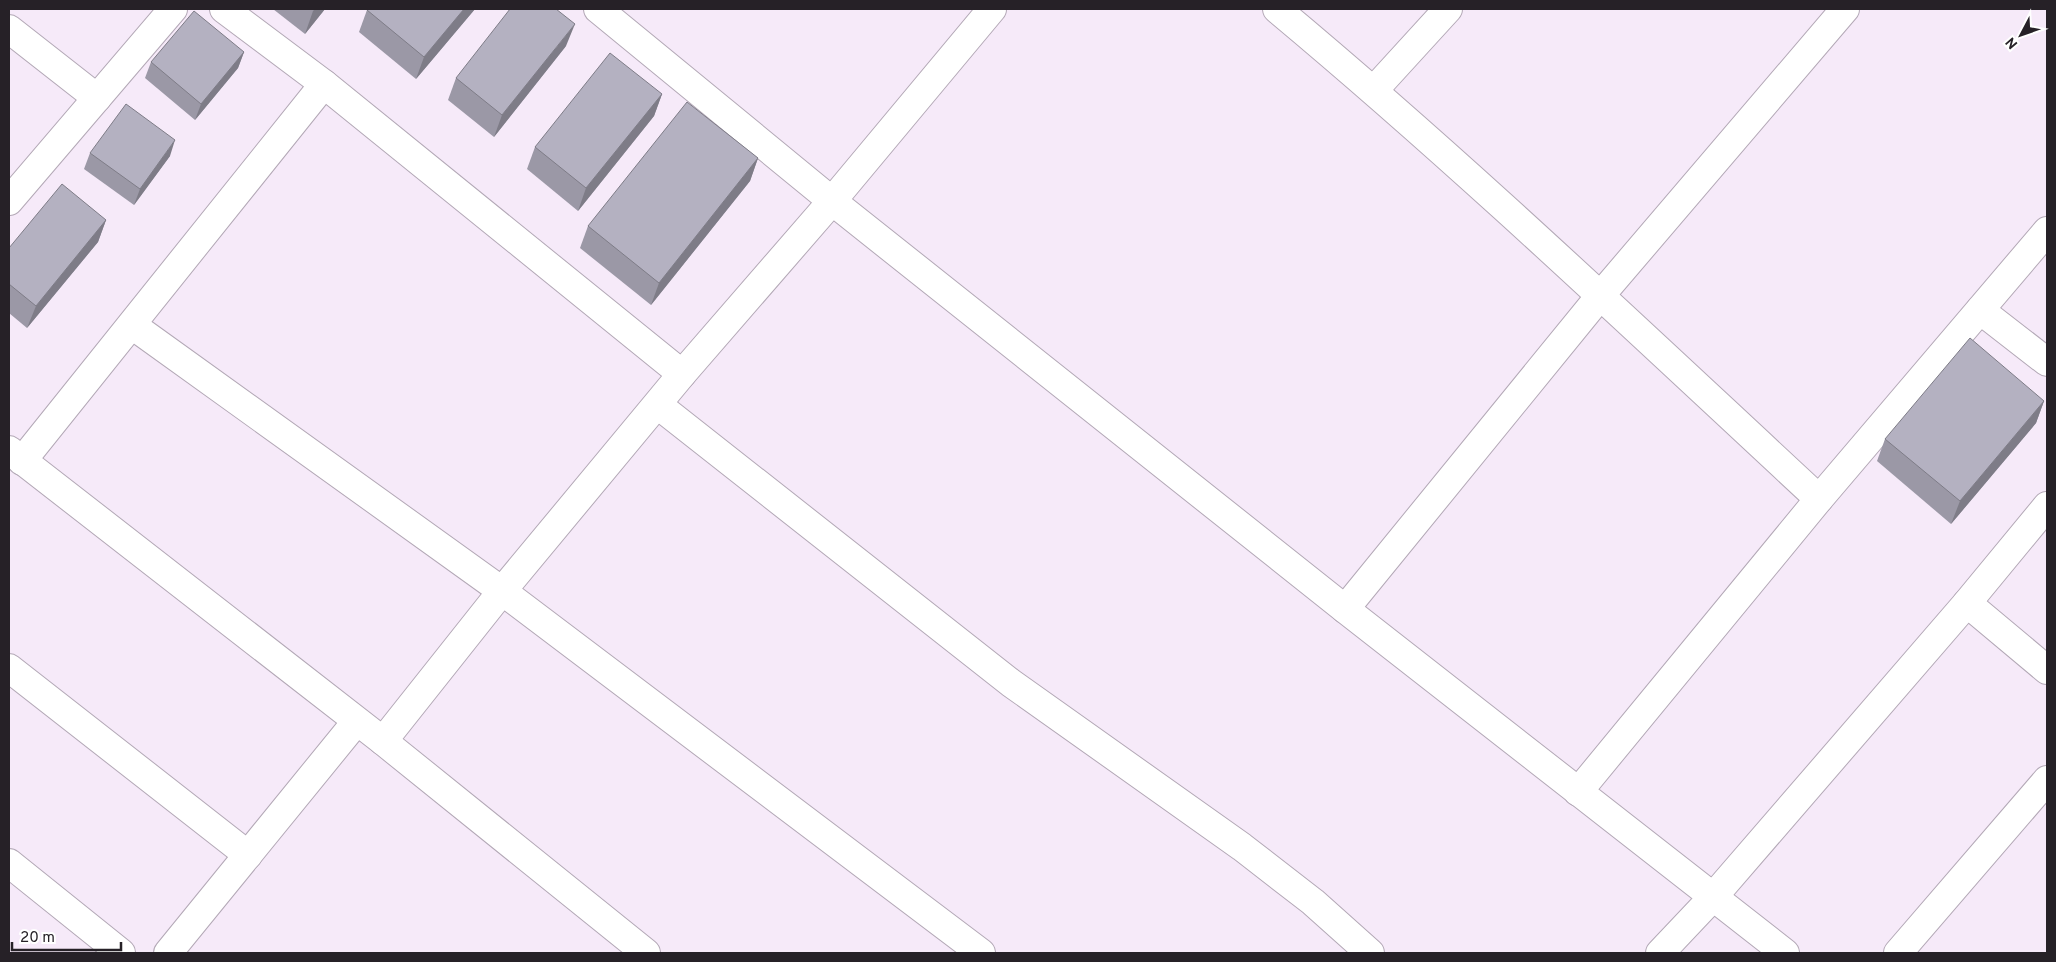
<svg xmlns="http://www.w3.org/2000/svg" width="2056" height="962" font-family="Overpass,sans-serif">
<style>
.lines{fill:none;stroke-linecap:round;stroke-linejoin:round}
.minor-casing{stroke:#b3a8b6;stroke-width:30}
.tertiary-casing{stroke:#b3a8b6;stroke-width:30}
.minor{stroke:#fff;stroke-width:28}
.tertiary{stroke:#fff;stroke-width:28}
.wall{fill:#9b98a6}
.shaded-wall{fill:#7e7c87}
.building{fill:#b4b1c1;stroke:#7e7c87}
</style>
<rect width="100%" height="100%" fill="#f6eaf9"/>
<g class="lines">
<g class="minor-casing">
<g id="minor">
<path d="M224,9L324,84L682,374"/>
<path d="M598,9L832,201L1345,609L1785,953"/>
<path d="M1277,9C1464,165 1640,333 1819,499"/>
<path d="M9,29L97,98"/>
<path d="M1374,90L1448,9"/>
<path d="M9,201L173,9"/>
<path d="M1980,310L2047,362"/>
<path d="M132,325L502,591L981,953"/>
<path d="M658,405L1011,683L1242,847L1313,902L1370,953"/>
<path d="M22,461L324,84"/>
<path d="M1967,603L2047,670"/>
<path d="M1345,609L1600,296L1845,9"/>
<path d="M9,668L248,855"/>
<path d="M383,741L502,591L682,374L832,201L992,9"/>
<path d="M1578,792L1819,499L2047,231"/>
<path d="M9,863L121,953"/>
<path d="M168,953L356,722"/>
<path d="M1660,953L1713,897L1967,603L2047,506"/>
<path d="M1898,953L2047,780"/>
</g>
</g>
<g class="tertiary-casing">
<path id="tertiary" d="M9,450L383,741L646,953"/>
</g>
<use href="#minor" class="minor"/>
<use href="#tertiary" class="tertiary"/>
</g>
<g class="wall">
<path d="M273,9H325L305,34Z"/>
<path d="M475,9L416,79L359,32L367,10Z"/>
<path d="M566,46L494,137L448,100L456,78Z"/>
<path d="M244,52L238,68L195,120L145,78L151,62Z"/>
<path d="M662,94L654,116L578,211L527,169L535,147Z"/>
<path d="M90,153L170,156L134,205L84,169Z"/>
<path d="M758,158L750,181L651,305L580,248L588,226Z"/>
<path d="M106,220L98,242L27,328L9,313V248Z"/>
<path d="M2044,401L2036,423L1951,524L1877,461L1885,439Z"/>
</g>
<g class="shaded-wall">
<path d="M315,9H325L305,34L313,11Z"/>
<path d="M464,9H475L416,79L424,57Z"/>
<path d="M575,24L566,46L494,137L502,115Z"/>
<path d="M244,52L238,68L195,120L201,104Z"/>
<path d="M662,94L654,116L578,211L586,188Z"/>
<path d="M175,140L170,156L134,205L140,189Z"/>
<path d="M758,158L750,181L651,305L659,283Z"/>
<path d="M106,220L98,242L27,328L36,306Z"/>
<path d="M2044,401L2036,423L1951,524L1960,501Z"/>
</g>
<g class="building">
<path d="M368,9H464L424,57L367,10Z"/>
<path d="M510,9H556L575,24L502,115L456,78Z"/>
<path d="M194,11L244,52L201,104L151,62Z"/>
<path d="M610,53L662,94L586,188L535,147Z"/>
<path d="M687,102L758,158L659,283L588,226Z"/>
<path d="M126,104L175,140L140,189L90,153Z"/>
<path d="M62,184L106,220L36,306L9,284V248Z"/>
<path d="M1970,338L2044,401L1960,501L1885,439Z"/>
</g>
<rect width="2056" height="962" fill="none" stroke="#262127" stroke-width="20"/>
<g transform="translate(2021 35) rotate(229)" stroke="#ffffff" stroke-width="4" paint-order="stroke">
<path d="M0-4L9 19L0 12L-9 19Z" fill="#262127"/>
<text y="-8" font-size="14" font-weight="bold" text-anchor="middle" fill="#262127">N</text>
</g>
<path d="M12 942v8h109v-8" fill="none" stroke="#262127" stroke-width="2.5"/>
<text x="20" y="942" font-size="15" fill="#262127" stroke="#ffffff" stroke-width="4" paint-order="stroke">20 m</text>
</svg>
